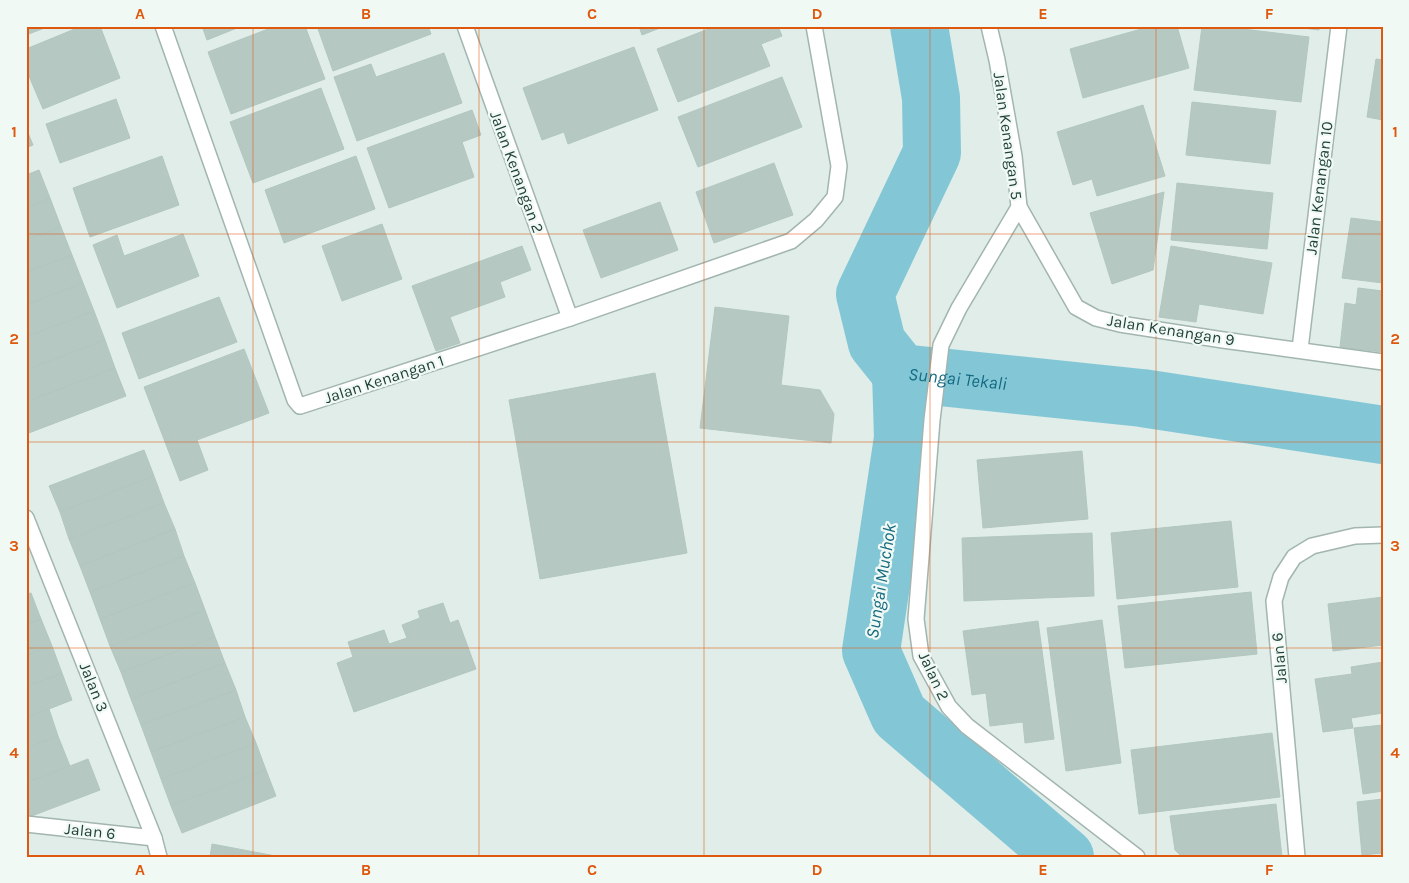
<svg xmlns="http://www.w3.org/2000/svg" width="1409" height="883" font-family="Karla,sans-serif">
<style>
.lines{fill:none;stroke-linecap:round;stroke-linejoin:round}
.river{stroke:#83c7d7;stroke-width:58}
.building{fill:#b5c8c1;stroke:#b2c7bf}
.minor-casing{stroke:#a2b5b0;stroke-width:18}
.minor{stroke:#fff;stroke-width:15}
.grid{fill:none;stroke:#de580e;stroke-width:1;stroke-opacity:0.55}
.labels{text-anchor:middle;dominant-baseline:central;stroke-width:4.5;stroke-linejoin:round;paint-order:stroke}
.street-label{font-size:16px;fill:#1f3f38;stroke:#f1f9f5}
.water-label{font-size:18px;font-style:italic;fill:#146a80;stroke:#f1f9f5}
.neatline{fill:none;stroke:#de580e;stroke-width:2}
.grid-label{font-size:16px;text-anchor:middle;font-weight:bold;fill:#de580e}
</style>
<rect width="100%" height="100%" fill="#e0ede8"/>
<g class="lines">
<g class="river">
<path id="s1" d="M919,26L931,98L932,153L865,294L877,343L901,373L1142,398L1383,435"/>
<path d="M901,373L903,438L871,651L899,715L1065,857"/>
</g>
</g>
<g class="building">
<path d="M26,26H50L26,35Z"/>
<path d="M82,26H100L120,78L43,109L26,69V49Z"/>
<path d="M202,26H242L207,40Z"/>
<path d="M276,26H305L325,79L231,114L208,52Z"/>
<path d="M317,26H428L431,34L333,71Z"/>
<path d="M639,26H665L642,35Z"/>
<path d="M716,26H778L782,36L761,44L770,66L678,102L657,49Z"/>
<path d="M1152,26H1177L1189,68L1083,98L1070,49Z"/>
<path d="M1202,26H1218L1309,37L1301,102L1194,90Z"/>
<path d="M1287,26H1319V30Z"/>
<path d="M634,47L658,110L568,144L564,132L542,140L523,88Z"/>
<path d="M444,53L462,103L357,141L334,77L371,64L376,77Z"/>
<path d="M1376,59L1383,60V120L1367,117Z"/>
<path d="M782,77L802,127L698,167L678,117Z"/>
<path d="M321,88L344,149L253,183L230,122Z"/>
<path d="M116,99L130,138L60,163L46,124Z"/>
<path d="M1192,102L1276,111L1270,164L1186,155Z"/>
<path d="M1143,105L1165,176L1097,196L1092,179L1073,185L1057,132Z"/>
<path d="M472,110L481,135L462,142L474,177L389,208L367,148Z"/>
<path d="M26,128L33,145L26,148Z"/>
<path d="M162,156L179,205L90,237L73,188Z"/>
<path d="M356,156L375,209L284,243L265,190Z"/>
<path d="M774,163L793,215L714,243L696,192Z"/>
<path d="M39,170L50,198L26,208V175Z"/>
<path d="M1177,183L1273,193L1267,249L1171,240Z"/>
<path d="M1164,192L1153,270L1112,284L1090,213Z"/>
<path d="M50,198L61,227L26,240V208Z"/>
<path d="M660,202L678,250L601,278L583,230Z"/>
<path d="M1351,218L1383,222V283L1342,278Z"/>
<path d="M382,224L402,279L342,301L322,246Z"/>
<path d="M61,227L72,255L26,272V240Z"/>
<path d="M183,234L199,276L117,308L93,245L117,235L124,256Z"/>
<path d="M522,246L531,270L500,282L505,297L450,317L460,343L436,351L412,286Z"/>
<path d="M1171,246L1272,263L1263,314L1199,304L1196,322L1159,317Z"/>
<path d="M72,255L83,283L26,305V272Z"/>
<path d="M83,283L94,311L26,337V305Z"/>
<path d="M1358,288L1383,291V352L1340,347L1345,303L1356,305Z"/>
<path d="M219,297L237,342L139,379L122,333Z"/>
<path d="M715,307L789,316L781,385L820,390L834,414L831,443L700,428Z"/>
<path d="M94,311L105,340L26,370V337Z"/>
<path d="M105,340L115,368L26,402V370Z"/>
<path d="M244,349L269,413L197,440L208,470L180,481L144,387Z"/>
<path d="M115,368L126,396L26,434V402Z"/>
<path d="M655,373L687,553L540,579L509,400Z"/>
<path d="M144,450L154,476L60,512L49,486Z"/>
<path d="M1082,451L1088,519L983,528L977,460Z"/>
<path d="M154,476L164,503L69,539L60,512Z"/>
<path d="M164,503L175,529L80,566L69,539Z"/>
<path d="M1231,521L1238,587L1117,599L1111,533Z"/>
<path d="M175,529L184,556L90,592L80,566Z"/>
<path d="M1092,533L1094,596L964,601L962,538Z"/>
<path d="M184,556L195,583L100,619L90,592Z"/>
<path d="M195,583L205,610L110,646L100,619Z"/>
<path d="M1251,592L1257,654L1125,668L1118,606Z"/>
<path d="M31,593L41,619L26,625V594Z"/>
<path d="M1383,597V645L1333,651L1328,604Z"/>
<path d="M443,603L450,623L458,620L476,669L354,712L337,663L353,657L348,642L384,630L389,644L407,638L402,625L420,618L418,611Z"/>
<path d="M205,610L215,637L121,672L110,646Z"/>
<path d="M41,619L52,646L26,656V625Z"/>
<path d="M1102,620L1121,763L1066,771L1047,628Z"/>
<path d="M1038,621L1054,739L1025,743L1023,722L990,726L986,693L972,695L963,631Z"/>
<path d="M215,637L225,663L131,699L121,672Z"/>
<path d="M52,646L62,673L26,687V656Z"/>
<path d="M1383,662V713L1351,718L1353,728L1323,732L1315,679L1352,674L1351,667Z"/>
<path d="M225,663L236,690L141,725L131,699Z"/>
<path d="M62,673L72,700L26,718V687Z"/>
<path d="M236,690L245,717L151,752L141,725Z"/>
<path d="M49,709L58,736L26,748V718Z"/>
<path d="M245,717L256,743L161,779L151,752Z"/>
<path d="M1383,725V791L1363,794L1354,728Z"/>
<path d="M1272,733L1280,797L1139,814L1131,750Z"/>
<path d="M58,736L70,766L26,783V748Z"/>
<path d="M256,743L266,770L171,806L161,779Z"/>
<path d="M88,759L100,790L29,817L26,811V783Z"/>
<path d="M266,770L276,796L182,833L171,806Z"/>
<path d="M1383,799V853L1362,855L1357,802Z"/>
<path d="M1276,804L1282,857H1182L1175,850L1170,816Z"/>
<path d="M212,844L281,857H210Z"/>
</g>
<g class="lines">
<g class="minor-casing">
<g id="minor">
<path d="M163,26L295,400L300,406L570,318L791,241L816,220L835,197L839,166L814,26"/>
<path d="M465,26L570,318"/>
<path d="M989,26L997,60L1014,156L1019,207L959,308L941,345L932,420L916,619L921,656L949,707L967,726L1137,857"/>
<path d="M1019,207L1076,307L1096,318L1120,324L1223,340L1383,362"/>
<path d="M1300,349L1339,26"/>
<path d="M26,518L154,838L159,857"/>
<path d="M26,824L154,838"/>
<path d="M1297,857L1274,601L1281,577L1294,557L1312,546L1355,536L1383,535"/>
</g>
</g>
<use href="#minor" class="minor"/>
</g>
<path class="grid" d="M253,26V857M479,26V857M704,26V857M930,26V857M1156,26V857M26,234H1383M26,442H1383M26,648H1383"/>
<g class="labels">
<g class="street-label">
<text transform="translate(1008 136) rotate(82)">Jalan Kenangan 5</text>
<text transform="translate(517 172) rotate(70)">Jalan Kenangan 2</text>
<text transform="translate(1319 188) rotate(-83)">Jalan Kenangan 10</text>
<text transform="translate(1171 330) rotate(9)">Jalan Kenangan 9</text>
<text transform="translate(384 379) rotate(-18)">Jalan Kenangan 1</text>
<text transform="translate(1279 658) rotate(-95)">Jalan 6</text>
<text transform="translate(934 676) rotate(65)">Jalan 2</text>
<text transform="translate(94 687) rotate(68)">Jalan 3</text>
<text transform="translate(90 831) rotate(6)">Jalan 6</text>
</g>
<g class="water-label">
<text stroke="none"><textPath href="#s1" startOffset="430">Sungai Tekali</textPath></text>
<text transform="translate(881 581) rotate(-81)">Sungai Muchok</text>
</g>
</g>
<rect width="1409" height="883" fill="none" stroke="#f1f9f5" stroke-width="55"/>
<rect x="28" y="28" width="1354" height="828" class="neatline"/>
<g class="grid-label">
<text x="140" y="19">A</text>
<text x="366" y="19">B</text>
<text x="592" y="19">C</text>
<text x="817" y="19">D</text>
<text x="1043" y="19">E</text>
<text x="1269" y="19">F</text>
<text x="14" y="137">1</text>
<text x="1395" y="137">1</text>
<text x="14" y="344">2</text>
<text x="1395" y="344">2</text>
<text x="14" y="551">3</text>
<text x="1395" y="551">3</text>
<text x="14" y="758">4</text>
<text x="1395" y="758">4</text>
<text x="140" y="875">A</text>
<text x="366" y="875">B</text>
<text x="592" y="875">C</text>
<text x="817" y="875">D</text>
<text x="1043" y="875">E</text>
<text x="1269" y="875">F</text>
</g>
</svg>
